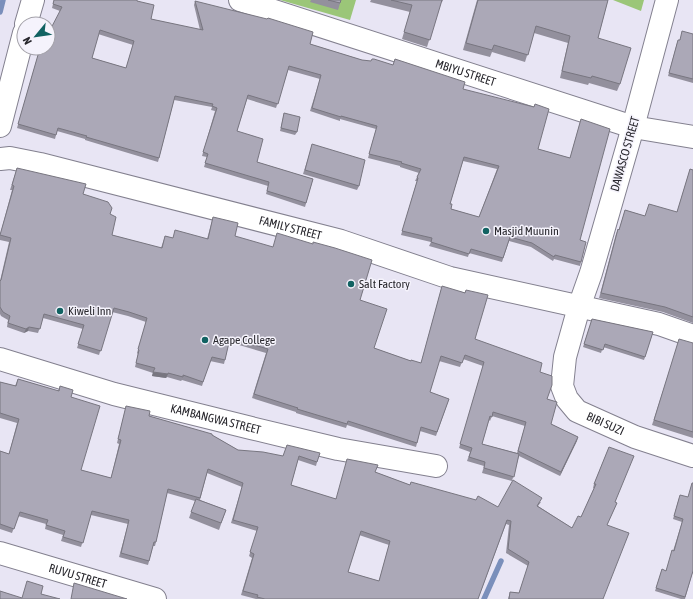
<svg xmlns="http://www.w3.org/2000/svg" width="693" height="599" font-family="'Asap Condensed',sans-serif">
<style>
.green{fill:#9bc678}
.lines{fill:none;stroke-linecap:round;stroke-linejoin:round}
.stream{stroke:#7a8fbb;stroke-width:5.5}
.minor-casing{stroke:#83808f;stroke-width:24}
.minor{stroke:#fff;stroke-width:22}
.wall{fill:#93909d;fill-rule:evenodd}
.shaded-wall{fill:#787680}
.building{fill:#aba8b7;stroke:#787680;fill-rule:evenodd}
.poi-dot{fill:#116262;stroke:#f5f3fc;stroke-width:1.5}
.labels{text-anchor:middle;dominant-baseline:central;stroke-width:3;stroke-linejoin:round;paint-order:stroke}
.street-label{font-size:12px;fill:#28272d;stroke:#f5f3fc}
.poi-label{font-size:12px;fill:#28272d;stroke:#f5f3fc;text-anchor:start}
</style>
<rect width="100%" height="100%" fill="#e8e5f4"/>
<g class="green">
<path d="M280,0H356L350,20Z"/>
<path d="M613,0H644L641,11Z"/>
</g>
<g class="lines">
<g class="stream">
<path d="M0,12L3,0"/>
<path d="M484,599L501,561"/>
</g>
<g class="minor-casing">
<g id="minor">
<path id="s1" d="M240,0L633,127L693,137"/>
<path id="s2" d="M667,0L633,127L591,273L579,307L565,357L562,386L567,399L577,411L635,437L693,456"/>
<path d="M26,24L33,0"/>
<path d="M0,126L24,33"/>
<path id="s3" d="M0,159L10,158L40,164L341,241L450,278L659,324L693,336"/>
<path id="s4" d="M0,359L114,394L251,428L338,449L436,466"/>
<path id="s5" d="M0,553L155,599"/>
</g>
</g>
<use href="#minor" class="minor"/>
</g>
<g class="wall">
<path d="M54,0L137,1L151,19L200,30L194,5L195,1L310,44L362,60L393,65L395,59L463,89L538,149L570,158L581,119L580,240L581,262L580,266L554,259L553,261L531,247L509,241L502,262L469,253L468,257L429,246L431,242L401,235L417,181H415L419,173L400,167V166L368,158L376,129L340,119V121L310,111L320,79L288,70L276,108L247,99L237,131L257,162L313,179L305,207L266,194L268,186L204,167L207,157L202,156L215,111L211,110L212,107L174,100L158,162L85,140V139L57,131L55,139L17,128L40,48H48L60,11L52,8ZM98,34L133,45L126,68L92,58ZM463,161L497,169L479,217L451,209L450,204Z"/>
<path d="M311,0H341L338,10L310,2Z"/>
<path d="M371,0H443L442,2H441L427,47L402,39L410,12L370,2Z"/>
<path d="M477,0H608L598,38L620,84L617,91L589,83L588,85L560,78L568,43L534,33L525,62L492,52L490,57L463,50Z"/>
<path d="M693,34V83L668,76L677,43L679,40Z"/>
<path d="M284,113L297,132L295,135L280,131Z"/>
<path d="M311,149L359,186L357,190L303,174Z"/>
<path d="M17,168L83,194L110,214L112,235L161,248L165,236L173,238L207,239L213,217L235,236L360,300L374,348L411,361L421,363L442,286L475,339L540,372L547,399L551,424L578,437L560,476L519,456L512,481L482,473L484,466L467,461L470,452L459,448L483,366L463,359L460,367L439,361L430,392L449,399L436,436L420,431L416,447L347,425L346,428L296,413V412L252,398L266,353L229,342L224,364L210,361L202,386L182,380L181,381L167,377L166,378L152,376L153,373L135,367L138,354L137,353L146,322L128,316L112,312L99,355L77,348L83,329L43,318L38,333L28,331L24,333L7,327L8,320L1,316L0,314V281L9,242L0,240V235L12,190H10ZM492,416L525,426L517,453L482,444L489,420L490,421Z"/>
<path d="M690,169L693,170V323L663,312L599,298L616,234L618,229L619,230L625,210L645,216L677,212Z"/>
<path d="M592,319L653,332L644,360L603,347L601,353L583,347Z"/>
<path d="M691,343H693V438L652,425L678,344Z"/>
<path d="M18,379L58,391L60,386L71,397L81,470L111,478L119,444L117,443L126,406L149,416L212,435L238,450L283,456L287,445L317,462L316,466L298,460L291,485L335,499L375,472L410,485L498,507L541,502L538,506L572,528L581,517L594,488H593L594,484L609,447L615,502L617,503L607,525L603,599H508L510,592L519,593L528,566L506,553L509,525L506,524L478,599H256L241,595L252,558L249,556L257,531L231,523L242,487L207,473L200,500L226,510L219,530L189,518L195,501L167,493L156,542L155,546H153L148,565L119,557L128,524L91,515L81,547L61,541L63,535L45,529L46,524L18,516L12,533L0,529V451L9,454L17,423L0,418V382L15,386ZM359,535L389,545L379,581L348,572Z"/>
<path d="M679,498L693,571L685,599H681L655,591L662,569L666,571L673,551L682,522L673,519Z"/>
</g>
<g class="shaded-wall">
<path d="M29,327L28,331L24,333L26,329Z"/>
<path d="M153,372L168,374L166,378L152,376Z"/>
<path d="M578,437L577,441L560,476L561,472Z"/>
</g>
<g class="building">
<path d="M54,0H137V1L154,5L151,19L203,30L195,1L267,19L268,18L313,32L310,44L362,60L371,61L372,59H374L393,65L395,59L465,82L463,89L534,107L535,104L549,109L538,149L570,158L581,119L610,129L580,240L586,242L581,262L555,255L554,257L532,243L510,237L503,258L471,249L469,254L431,242L432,238L402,231L418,178L417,177L421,169L401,163L402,162L369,154L377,126L341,116V117L312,108L321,75L289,66L278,104L248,95L237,131L263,139L257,162L313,179L306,203L267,191L269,182L205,163L208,154L203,152L217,108L212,106L213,104L175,96L159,158L86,137L87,136L58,128L56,135L18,124L40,48H48V34L62,7L53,4ZM100,30L134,41L126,68L92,58ZM464,157L499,166L479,217L451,209L452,204H450Z"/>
<path d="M328,0H341L340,3Z"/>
<path d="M391,0H442L430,40L404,32L412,5Z"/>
<path d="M478,0H608L598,38L631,48L620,84L592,76L591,78L562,71L570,36L536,26L528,55L494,45L492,50L466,43Z"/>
<path d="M682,31L693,34V79L669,73L678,40H680Z"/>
<path d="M284,113L300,117L297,132L281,128Z"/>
<path d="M312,144L365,160L359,186L305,170Z"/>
<path d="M17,168L86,184L83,194L108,202L112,208L110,214L116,217L112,235L162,248L165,236L173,238L175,230L208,239L213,217L238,223L235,236L273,247L277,233L313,244V242L335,248L372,260L360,300L387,309L374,348L411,361V360L421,363L442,286L462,292L465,293L466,290L488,295L475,339L542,363L540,372L552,376V385L547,399L557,402L551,424L578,437L561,472L518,451L526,422L493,412L492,417L490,416L482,444L519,454L514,477L484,468L485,462L469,457L472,448L460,444L484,362L465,355L462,363L441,356L430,392L449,399L437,432L421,427L417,443L348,421L347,424L297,409L298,408L254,394L268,349L230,338L225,360L212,357L203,382L183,375V377L168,373V374L153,372L155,368L136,363L139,350L138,349L147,318L129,312L114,308L101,351L78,344L84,325L44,314L40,329L29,327L26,329L8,323L10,316L3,312L0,307V281L1,280L11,238L0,235L14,186L12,185Z"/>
<path d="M690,169L693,170V317L665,307L601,293L618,229L619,230L625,210L645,216L649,204L677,212Z"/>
<path d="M592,319L653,332L645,357L605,344L603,350L584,344Z"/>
<path d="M679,339L693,343V432L654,420Z"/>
<path d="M18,379L59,391L60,386L73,390L71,397L100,406L81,470L111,478L121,440L118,439L126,406L150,411L149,416L212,434V435L238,450L263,452L283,456L287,445L320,453L317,462L299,456L291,485L336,499L347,459L378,465L375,472L410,485L411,482L476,500L478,496L498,507L513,480L542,498L537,506L572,528L578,516L581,517L596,484H594L609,447L634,456L615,502L617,503L607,525L629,533L603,599H509L510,592L519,593L529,562L508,549L511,521L507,520L478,599H265L257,597L258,595L243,591L254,554L250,552L258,527L233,520L243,483L208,469L200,498L168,489L156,542H154L149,561L121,553L129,520L92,511L83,543L63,537L65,531L46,525L48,520L20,512L14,529L0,524V451L9,454L19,419L0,413V382L16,386ZM361,531L390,541L379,581L348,572Z"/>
<path d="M692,483H693V571L685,597L656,588L662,569L666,571L672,550L674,551L683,519L674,516L680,495L688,497Z"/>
<path d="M196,499L226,510L221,523L191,512Z"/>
<path d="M27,581L43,586L41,594L60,599H0V591L22,598Z"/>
<path d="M74,583L127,599H71Z"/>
</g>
<g class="poi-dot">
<circle cx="486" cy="231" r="4"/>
<circle cx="351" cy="284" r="4"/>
<circle cx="60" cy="311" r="4"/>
<circle cx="205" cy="340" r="4"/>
</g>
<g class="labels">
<g class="street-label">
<text stroke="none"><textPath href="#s1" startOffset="237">MBIYU STREET</textPath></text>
<text transform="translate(625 154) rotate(-74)">DAWASCO STREET</text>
<text stroke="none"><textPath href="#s3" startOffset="299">FAMILY STREET</textPath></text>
<text stroke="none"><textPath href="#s4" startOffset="224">KAMBANGWA STREET</textPath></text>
<text stroke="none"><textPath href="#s2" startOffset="461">BIBI SUZI</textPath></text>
<text stroke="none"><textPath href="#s5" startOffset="81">RUVU STREET</textPath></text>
</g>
<g class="poi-label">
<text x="494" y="231">Masjid Muunin</text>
<text x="359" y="284">Salt Factory</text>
<text x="68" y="311">Kiweli Inn</text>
<text x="213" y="340">Agape College</text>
</g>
</g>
<g transform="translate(36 36) rotate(241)"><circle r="19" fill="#f5f3fc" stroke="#a3a1a9"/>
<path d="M0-3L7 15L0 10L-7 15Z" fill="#116262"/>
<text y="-6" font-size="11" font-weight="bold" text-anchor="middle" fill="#28272d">N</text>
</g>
</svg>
